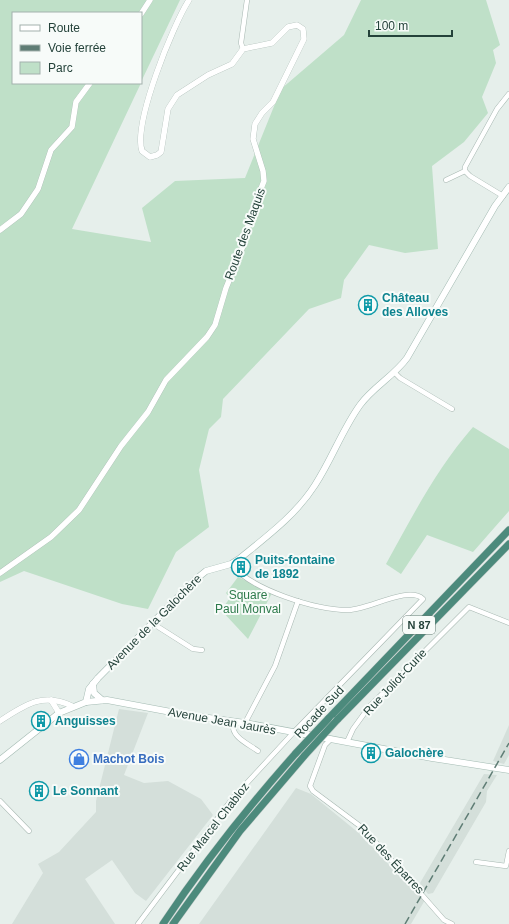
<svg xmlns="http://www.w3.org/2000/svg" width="509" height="924" font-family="Helvetica,sans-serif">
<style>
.built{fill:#d4dfda}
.green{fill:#bfe0c8}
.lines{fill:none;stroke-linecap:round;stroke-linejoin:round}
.minor-casing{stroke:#a8b8b2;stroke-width:5.5}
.tertiary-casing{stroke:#a8b8b2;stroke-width:6}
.secondary-casing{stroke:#a4bbb3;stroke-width:7}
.trunk-casing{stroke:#c2cac8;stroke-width:8}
.minor{stroke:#fff;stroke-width:4.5}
.tertiary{stroke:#fff;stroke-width:5.5}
.secondary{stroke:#fff;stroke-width:6}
.trunk{stroke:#4c8a7c;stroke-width:7}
.rail{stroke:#5f7d75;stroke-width:1.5;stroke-dasharray:8 4;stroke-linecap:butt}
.trunk-bridge-casing{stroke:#c2cac8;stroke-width:8;stroke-linecap:butt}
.trunk-bridge{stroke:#4c8a7c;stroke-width:7}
.labels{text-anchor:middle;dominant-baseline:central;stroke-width:4;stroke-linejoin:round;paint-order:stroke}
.shield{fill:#f7fbf9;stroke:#637a73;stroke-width:1}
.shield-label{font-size:11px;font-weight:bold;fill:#24423a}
.street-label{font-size:12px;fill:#24423a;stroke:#f7fbf9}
.culture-label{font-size:12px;font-weight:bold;fill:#0d838f;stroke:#f7fbf9;text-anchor:start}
.park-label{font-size:12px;fill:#2d7a4b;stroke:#f7fbf9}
.shop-label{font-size:12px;font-weight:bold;fill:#366cbe;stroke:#f7fbf9;text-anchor:start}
</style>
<rect width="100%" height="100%" fill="#e6efeb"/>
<g class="built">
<path d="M119,709L148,713L124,775L144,783L168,781L201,799L213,815L146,901L135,893L112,860L85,879L115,924H12L43,873L38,864L59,852L96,812V801Z"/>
<path d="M509,725V755L504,764L493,761Z"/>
<path d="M484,774L497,775L487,791L486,802L433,893L428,894L420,883Z"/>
<path d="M296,788L311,794L360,834L415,892L420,893L425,900L411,924H199Z"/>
</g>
<g class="green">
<path d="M0,0H180L141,82V13H13V83H141L72,229L151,242L142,208L175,181L245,178L281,89L344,35L361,0H486L500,45L493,50L496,63L482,97L488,113L464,142L432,166L438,249L405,253L369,245L344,280L341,298L309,309L223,399L221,417L209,429L199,470L209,527L176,552L148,609L122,604L24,571L0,582Z"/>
<path d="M473,427L509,449V511L473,552L427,535L401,574L386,564C412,517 437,468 473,427Z"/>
<path d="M238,577L272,593L248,639L221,610L230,598L226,593Z"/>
</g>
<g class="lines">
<g class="minor-casing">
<g id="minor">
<path d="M243,49L241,43L247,0"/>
<path d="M465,171V167L497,109L509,94"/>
<path d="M465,171L470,176L503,196"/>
<path d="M446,180L465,171"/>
<path d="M394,372L400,378L452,409"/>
<path d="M152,623L193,649L202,650"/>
<path d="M233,721C230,737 247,743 258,751"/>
<path d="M245,723L275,666L298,601"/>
<path d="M331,739L325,745L310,786L313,791L364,829L444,920L452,924"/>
<path d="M347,742L353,729L369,707L469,607L509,623"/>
<path d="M0,801L29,831"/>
<path d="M476,862L506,866L509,851"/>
<path d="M138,924L233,798L293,733L423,599C409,585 368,610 348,610C316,610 251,590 231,564"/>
</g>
</g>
<g class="tertiary-casing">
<g id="tertiary">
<path d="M141,14L150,0"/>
<path d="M0,230L21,214L38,189L51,150L72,127L76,102L90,83"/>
<path d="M0,573L51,537L79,510L121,446L148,412L166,380L207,337L215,325L226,288L243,246L251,214L264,181L263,171L253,139L255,124L262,113L273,102L304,39L303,29L297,25L288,27L272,43L243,49L232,64L208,75L177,95L168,109L161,152L157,155L150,157L142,151C133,123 173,25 189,0"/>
<path d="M51,700L59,713"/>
<path d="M0,721C25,705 42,692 72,706"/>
</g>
</g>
<g class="secondary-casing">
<g id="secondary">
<path d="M93,684L94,693L102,700"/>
<path d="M86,702L89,689L98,678L195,580L206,571L231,564L239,559C266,537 296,515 315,485C332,459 342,430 360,405C373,387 394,376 407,358L495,206L509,187"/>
<path d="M0,760L59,713L86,702L107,700L187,715L245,723L432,758L509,770"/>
</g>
</g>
<g class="trunk-casing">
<g id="trunk">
<path d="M328,719L509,530"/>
<path d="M337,720L509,544"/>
<path d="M163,924C203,864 248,807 296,753"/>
<path d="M173,924L240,831L305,755"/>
</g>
</g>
<use href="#minor" class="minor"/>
<use href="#tertiary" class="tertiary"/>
<use href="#secondary" class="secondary"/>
<use href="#trunk" class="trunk"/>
<path class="rail" d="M405,924L509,743"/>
<g class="trunk-bridge-casing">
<g id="trunk-bridge">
<path d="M296,753L328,719"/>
<path d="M305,755L337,720"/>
</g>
</g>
<use href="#trunk-bridge" class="trunk-bridge"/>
</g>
<defs>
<g id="building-ring" transform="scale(1)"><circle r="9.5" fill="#f7fbf9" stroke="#0f9aa8" stroke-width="1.5"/><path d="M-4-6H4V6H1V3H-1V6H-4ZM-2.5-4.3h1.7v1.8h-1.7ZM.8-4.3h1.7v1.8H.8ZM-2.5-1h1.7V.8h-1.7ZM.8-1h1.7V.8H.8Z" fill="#0f9aa8"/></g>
<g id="shop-ring" transform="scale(1)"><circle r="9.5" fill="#f7fbf9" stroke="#3f7fe0" stroke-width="1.5"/><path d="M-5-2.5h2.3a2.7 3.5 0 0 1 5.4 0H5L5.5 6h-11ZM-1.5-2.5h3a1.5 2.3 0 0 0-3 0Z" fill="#3f7fe0"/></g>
</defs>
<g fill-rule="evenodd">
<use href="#building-ring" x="368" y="305"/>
<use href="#building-ring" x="241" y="567"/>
<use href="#building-ring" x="41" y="721"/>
<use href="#building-ring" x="371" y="753"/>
<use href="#shop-ring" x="79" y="759"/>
<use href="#building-ring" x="39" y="791"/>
</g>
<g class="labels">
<rect class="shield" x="403" y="616" width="32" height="18" rx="3"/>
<g class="shield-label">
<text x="419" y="625">N 87</text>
</g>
<g class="street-label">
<text transform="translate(245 234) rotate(-70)">Route des Maquis</text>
<text transform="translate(154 622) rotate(-45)">Avenue de la Galochère</text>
<text transform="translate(395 682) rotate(-47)">Rue Joliot-Curie</text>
<text transform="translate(319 712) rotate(-47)">Rocade Sud</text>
<text transform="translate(222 721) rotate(10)">Avenue Jean Jaurès</text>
<text transform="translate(213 827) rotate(-52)">Rue Marcel Chabloz</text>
<text transform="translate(391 859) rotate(47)">Rue des Éparres</text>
</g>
<g class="culture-label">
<text x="382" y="298">Château<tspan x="382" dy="14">des Alloves</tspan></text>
<text x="255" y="560">Puits-fontaine<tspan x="255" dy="14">de 1892</tspan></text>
<text x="55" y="721">Anguisses</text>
<text x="385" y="753">Galochère</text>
<text x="53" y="791">Le Sonnant</text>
</g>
<g class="park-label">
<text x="248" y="595">Square<tspan x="248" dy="14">Paul Monval</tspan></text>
</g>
<g class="shop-label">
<text x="93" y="759">Machot Bois</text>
</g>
</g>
<rect x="12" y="12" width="130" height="72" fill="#f7fbf9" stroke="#a3b1ad"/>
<rect x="20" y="25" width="20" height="6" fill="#ffffff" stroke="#a3b1ad"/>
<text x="48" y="32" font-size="12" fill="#24423a">Route</text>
<rect x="20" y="45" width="20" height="6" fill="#5f7d75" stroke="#a3b1ad"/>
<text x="48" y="52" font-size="12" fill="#24423a">Voie ferrée</text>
<rect x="20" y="62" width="20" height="12" fill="#bfe0c8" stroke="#a3b1ad"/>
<text x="48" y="72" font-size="12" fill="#24423a">Parc</text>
<path d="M369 30v6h83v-6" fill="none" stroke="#24423a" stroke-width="2"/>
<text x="375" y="30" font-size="12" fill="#24423a" stroke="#f7fbf9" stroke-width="3" paint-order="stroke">100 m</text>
</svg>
